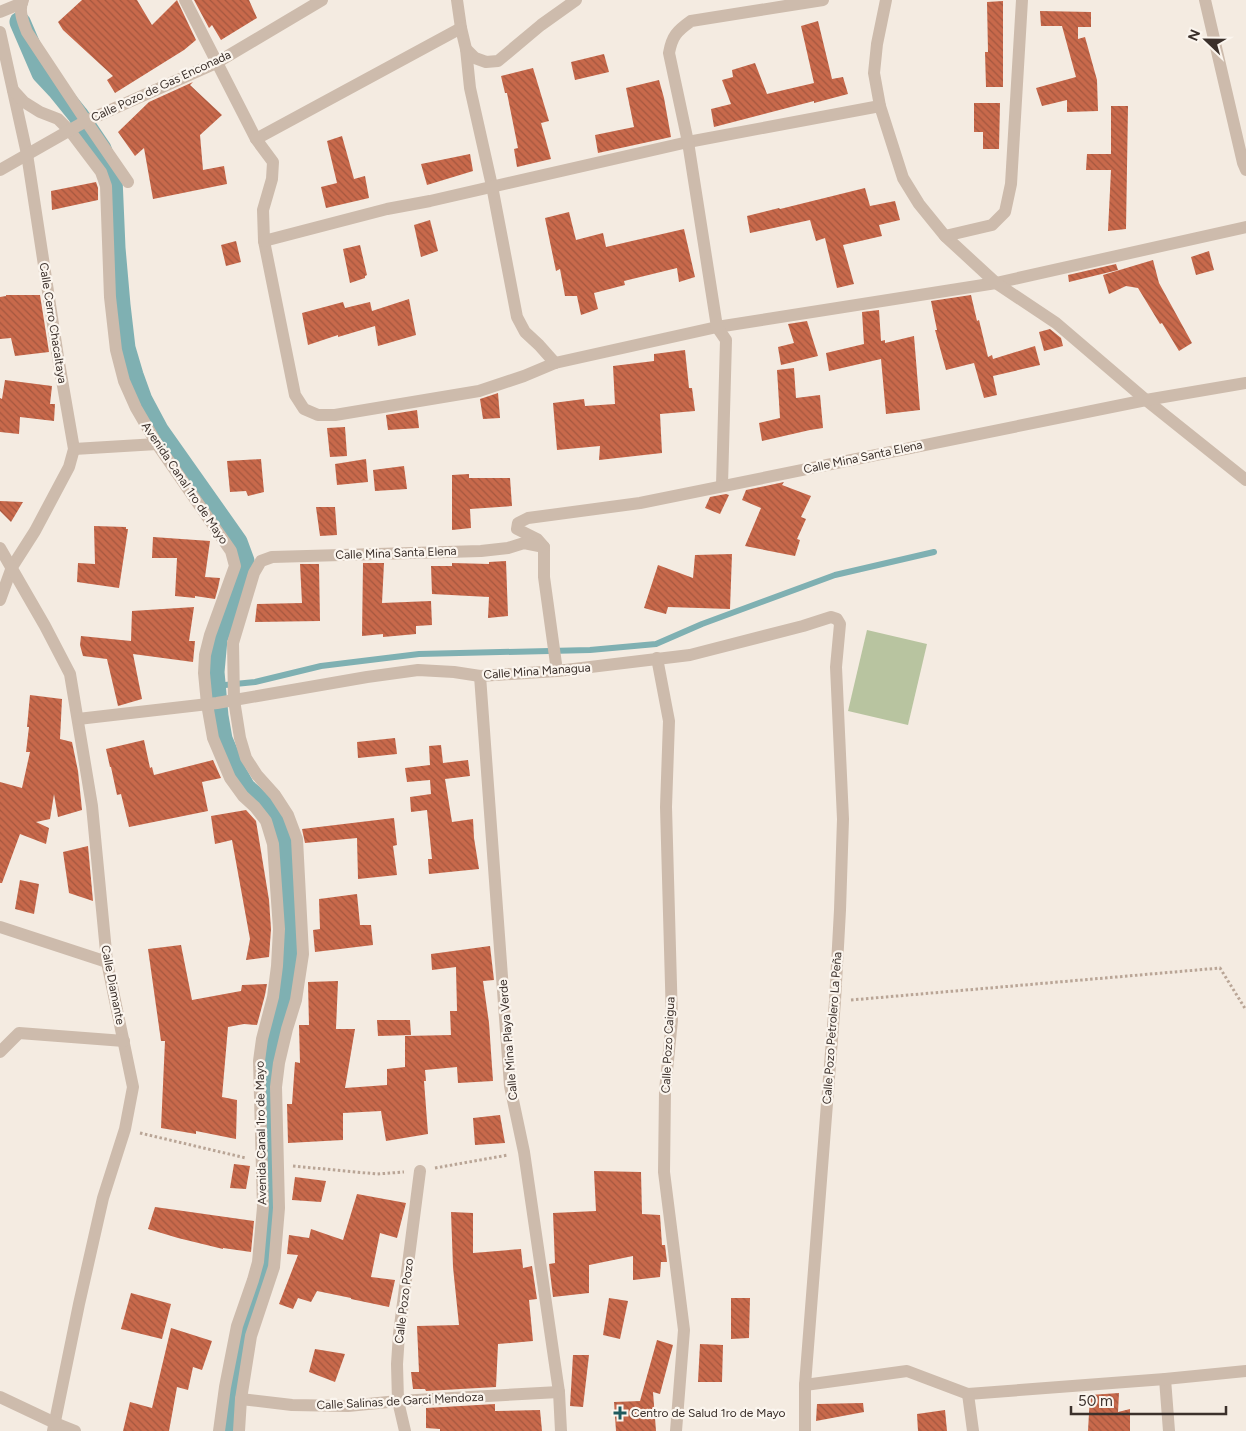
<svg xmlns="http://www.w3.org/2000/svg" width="1246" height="1431" font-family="Figtree,sans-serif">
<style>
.green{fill:#b8c4a0}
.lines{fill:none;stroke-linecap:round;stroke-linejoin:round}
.stream{stroke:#7fb0b2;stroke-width:6}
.canal{stroke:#7fb0b2;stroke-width:21}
.building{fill:url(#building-back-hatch)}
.path{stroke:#b9a596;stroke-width:3;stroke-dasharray:2.5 2.5;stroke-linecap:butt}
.minor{stroke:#cdbbac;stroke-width:12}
.poi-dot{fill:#1f5a5e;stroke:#fbf5ee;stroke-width:2}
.labels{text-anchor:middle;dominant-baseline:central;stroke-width:4.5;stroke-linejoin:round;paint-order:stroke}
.street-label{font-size:12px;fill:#3b302b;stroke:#fbf5ee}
.poi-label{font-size:12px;fill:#3b302b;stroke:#fbf5ee;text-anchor:start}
</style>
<defs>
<pattern id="building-back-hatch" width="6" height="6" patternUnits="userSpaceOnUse" patternTransform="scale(1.25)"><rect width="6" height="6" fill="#c8694b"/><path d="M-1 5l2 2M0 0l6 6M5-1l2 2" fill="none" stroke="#a4573f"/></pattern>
</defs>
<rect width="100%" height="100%" fill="#f4ebe1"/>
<path class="green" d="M867,630L927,644L908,725L848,711Z"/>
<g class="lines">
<path class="stream" d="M215,686L255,682L321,666L419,654L590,650L656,644L702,624L835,575L934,552"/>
<path class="canal" d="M20,22L42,73L57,89L78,115L101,149L112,178L115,248L120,305L125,348L133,375L142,400L158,430L237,542L244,561L243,573L217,639L214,672L218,716L222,739L236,772L245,788L259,800L274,817L284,838L290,956L287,979L281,1001L268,1069L269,1207L264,1262L261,1281L244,1331L233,1390L227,1431"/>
</g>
<g class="building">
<path d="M82,0H137L152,25L177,0L196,40L184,50L115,93L107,80L113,76L63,30L58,22Z"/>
<path d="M194,0H249L257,18L221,40L212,25L209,28Z"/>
<path d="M1003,1V87H986L985,52H988L987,2Z"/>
<path d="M1040,11L1091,12V27H1078V39L1085,37L1097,80L1098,111L1067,112V100L1042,106L1036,88L1076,77L1062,26H1041Z"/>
<path d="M818,21L832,79L843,77L848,94L814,103V101L714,127L711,109L731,104L722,80L733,77L732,70L755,63L767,94L814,83L801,26Z"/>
<path d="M604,54L609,72L575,80L571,62Z"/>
<path d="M533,68L549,121L541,123L551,159L517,167L514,149L518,148L507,93H505L501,76Z"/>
<path d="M659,80L664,98L671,137L598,153L595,135L634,127L626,88Z"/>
<path d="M193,82L190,85L222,115L200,135L203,170L224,166L227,184L153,199L144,148L135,156L118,132L149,102Z"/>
<path d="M974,103H1000L999,149H983V132H974Z"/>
<path d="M1111,106H1128L1126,229L1108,231L1111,170H1086L1087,154H1111Z"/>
<path d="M342,136L354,179L365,176L369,198L326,208L321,187L337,183L327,141Z"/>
<path d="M470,154L473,171L427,185L421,164Z"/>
<path d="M96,182L98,188V200L52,210L51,191Z"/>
<path d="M865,188L870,206L895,201L900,220L879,225L882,236L843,245L854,284L837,288L825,238L816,241L810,220L750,233L747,216L779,208L780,209Z"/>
<path d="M569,212L576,240L603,233L606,247L684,229L695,277L679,282L677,268L624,281L625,285L594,293L598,309L581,315L577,296H565L560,269L556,271L545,218Z"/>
<path d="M430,220L438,251L421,257L414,225Z"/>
<path d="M236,241L241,262L226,266L221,245Z"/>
<path d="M360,245L367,275L365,276V278L350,283L343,249Z"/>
<path d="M1209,251L1214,270L1196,275L1191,257Z"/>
<path d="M1153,260L1159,283L1192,343L1179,351L1162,323L1160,324L1138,288L1126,286L1109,294L1103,275Z"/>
<path d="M1116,264L1118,270L1069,282L1068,275Z"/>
<path d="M6,295H40L49,352L15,356L11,338L0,339V297L6,296Z"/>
<path d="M971,295L977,321L979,320L988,357L992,355L993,359L1035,346L1040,365L993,376L997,395L984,398L974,363L946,370L935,330H937L931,301Z"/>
<path d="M409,299L416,335L378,346L375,326L338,337V335L308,345L302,313L343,302L345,308L370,302L372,311Z"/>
<path d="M879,310L881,341L885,340V343L914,336L920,410L886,414L881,359L829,371L826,353L864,344L862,312Z"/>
<path d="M807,321L818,356L781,365L778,347L794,343L788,324Z"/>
<path d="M1050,329L1061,338L1063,346L1044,351L1039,332Z"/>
<path d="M685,350L689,388H692L695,411L660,414L662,453L599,460L600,446L557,450L553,403L584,399L585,406L615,404L613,366L654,361V354Z"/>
<path d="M794,368L796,398L820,395L823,428L810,430L762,441L759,423L780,418L777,370Z"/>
<path d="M5,380L52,386L50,404H55L54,421L20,417L19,434L0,432V398L2,399Z"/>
<path d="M498,393L500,418L483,419L480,399Z"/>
<path d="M417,410L419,428L388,430L386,415Z"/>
<path d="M345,427L347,456L330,457L327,428Z"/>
<path d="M261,459L264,492L248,496L246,491L230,492L227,461Z"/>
<path d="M366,459L368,482L337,485L335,464Z"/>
<path d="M404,466L407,489L375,491L373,470Z"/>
<path d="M469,474V478H510L512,506L470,509L471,528L452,530V475Z"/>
<path d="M784,482L782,485L811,496L801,517L806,519L797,539L800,540L795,556L745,546L761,508L742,500L746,490Z"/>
<path d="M726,494L729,495L720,514L705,508L710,497Z"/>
<path d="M0,501L23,502L11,522L0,511Z"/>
<path d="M316,507H335L337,535L320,536Z"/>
<path d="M94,526L126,527V529H128L119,588L77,582L78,563L95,564Z"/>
<path d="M153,537L210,541L205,577L220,578L218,588L215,599L195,596V598L175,596L177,558H152Z"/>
<path d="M732,554L730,609L668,607L666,614L644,608L658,565L693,578L695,555Z"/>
<path d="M506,561L508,616L488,618L489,597L432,594L431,566H452V563L489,564V562Z"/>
<path d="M363,563H384L382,603L431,601L432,625L416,626V634L383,637V634L362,636Z"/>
<path d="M300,564H319L320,621L255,622L257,604L302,603Z"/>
<path d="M194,607L189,641H195L193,662L133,654L142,699L118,706L107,659L83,656L80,645L81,636L131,641L132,611Z"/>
<path d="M30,695L62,699L60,739L72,742L78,771L82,810L58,817L54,794L50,819L36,822L49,828L46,844L20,834L2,883H0V782L22,788L30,752H26L29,727H27Z"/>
<path d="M395,738L397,754L358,758L357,742Z"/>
<path d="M144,740L150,768L152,767L154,775L213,760L221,778L202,782L208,811L129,827L121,794L117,795L111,767H110L106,749Z"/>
<path d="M441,745L443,763L468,760L470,776L445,779L452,822L473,819L474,838L479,869L429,874L428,859H432L427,810L411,812L410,797L431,794L430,780L407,782L405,768L430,765L429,746Z"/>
<path d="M246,810L256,821L269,900L271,929L269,957L246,960L250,939L232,840L215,844L211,816Z"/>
<path d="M394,818L397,845L393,846L397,875L358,879L357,838L305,843L302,829Z"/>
<path d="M88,846L93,901L69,893L63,852Z"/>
<path d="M20,880L39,884L34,914L15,909Z"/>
<path d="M357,894L360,925H371L373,945L315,952L313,930L320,929L319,899Z"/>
<path d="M181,945L192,1000L241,991L242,985L267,984L265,995L257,1025L244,1024L228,1027L222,1097L237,1100L236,1139L196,1131V1134L161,1128L165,1041H161L148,949Z"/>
<path d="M490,946L494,980L483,981L489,1023L493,1081L458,1083L457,1067L425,1070L426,1081H424L428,1134L386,1141L381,1111L343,1113V1140L288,1143L287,1104H292L295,1062L300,1063L299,1025H309L308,982L338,981L336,1029H355L345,1088L387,1085V1069L405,1067V1036L451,1035L450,1011H457L456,967L432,970L431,954Z"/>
<path d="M377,1020H410L411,1035L378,1036Z"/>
<path d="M500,1115L505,1143L475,1145L473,1118Z"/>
<path d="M234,1164L250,1166L246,1189L230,1188Z"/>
<path d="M594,1171L641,1172L642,1214L660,1215L662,1245H665L667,1262H661L660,1277L633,1280V1256L589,1265V1293L553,1297L549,1264L555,1263L553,1213L596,1211Z"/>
<path d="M295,1177L326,1181L321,1202L292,1200Z"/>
<path d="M357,1194L406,1203L397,1238L380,1233L371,1277L395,1280L389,1307L351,1299V1298L317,1291L311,1302L298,1298L293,1309L279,1304L298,1255L287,1254L289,1235L309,1238L311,1229L343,1240Z"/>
<path d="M155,1207L254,1221L251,1252L223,1248V1249L178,1238L148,1229Z"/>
<path d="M451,1212L473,1213V1253L521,1249L523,1268L532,1266L537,1299L529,1300L533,1341L498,1344L496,1387L426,1391L425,1389H413L411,1372H419L417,1326L459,1325L453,1267Z"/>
<path d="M131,1293L171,1304L162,1339L121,1329Z"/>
<path d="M609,1298L628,1301L620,1339L603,1335Z"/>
<path d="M731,1298H750L749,1338L731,1339Z"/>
<path d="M171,1328L212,1341L202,1370L193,1367L188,1390L177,1387L169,1431H123L130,1402L152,1408Z"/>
<path d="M657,1340L673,1345L660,1394L653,1392L656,1431H616L614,1402L640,1401Z"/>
<path d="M700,1344L723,1345L722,1382H698Z"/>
<path d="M315,1349L345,1354L335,1382L309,1372Z"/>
<path d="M573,1355H589L583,1407L570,1406Z"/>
<path d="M1119,1393L1118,1412L1130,1409V1431H1088L1090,1395Z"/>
<path d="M863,1403L864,1412L816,1421L817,1404Z"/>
<path d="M495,1404V1411L540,1410L542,1431H440V1429L426,1428V1408Z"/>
<path d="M945,1410L947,1431H918L917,1414Z"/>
</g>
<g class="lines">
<g class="path">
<path d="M851,1000L1220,968L1246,1010"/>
<path d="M140,1133L246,1158"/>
<path d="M293,1166L377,1174L404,1172"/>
<path d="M435,1168L508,1155"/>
</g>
<g class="minor">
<path d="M23,0C18,10 23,22 27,32L86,121L128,182"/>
<path d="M185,0L256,139L273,162L272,179L263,210L264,241L295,395L304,409L318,415H335L479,391L524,376L555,363L717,327L996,283L1246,227"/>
<path d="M457,0L461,28L466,49L475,58L486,62L498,61L541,25L576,0"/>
<path d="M886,0L877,44L874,73L880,106L903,178L919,204L945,236L996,283L1056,323L1146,400L1246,480"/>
<path d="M1205,0L1243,163L1246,170"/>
<path d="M0,12L22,3"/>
<path d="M0,32L27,154L58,357L74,449L69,467L35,531L12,567L0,600"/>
<path d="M466,49L470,88L492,186L517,317L525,332L539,345L555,363"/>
<path d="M13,90L24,102L40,112L58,119L70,131L101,172L106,186L110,297L116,350L124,381L136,408L157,444L231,551L235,566L210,635L205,655L204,673L207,704L213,738L230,778L243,796L255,807L266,821L273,844L279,929L277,966L273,997L262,1039L259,1061L263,1207L258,1262L253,1280L237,1326L225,1387L219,1431"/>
<path d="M256,139L461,28"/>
<path d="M0,170L86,121L216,63L322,0"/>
<path d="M945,236L992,225L1005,212L1011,184L1022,0"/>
<path d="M264,241L387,209L430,201L688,142L880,106"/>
<path d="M74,449L157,444"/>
<path d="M722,485L726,340L717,327L688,142L669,53C672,36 677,31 691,21L823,0"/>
<path d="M0,548L45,626L70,674L92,806L107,962L133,1087L125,1129L103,1198L79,1304L53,1431"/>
<path d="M657,658L669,721L666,807L672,1020L665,1091L664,1172L684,1330L676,1431"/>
<path d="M557,671L544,577V547L537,539L517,529L518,523L528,518L640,503L1146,400L1246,383"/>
<path d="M480,676L510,1086L524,1152L559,1392L561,1431"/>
<path d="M78,719L217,703L367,677L418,670L454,672L480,676L557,671L690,655L803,626L831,617L837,619L840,624L836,667L843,819L840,910L835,1001L805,1385V1431"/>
<path d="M0,927L107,962"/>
<path d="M0,1052L19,1033L124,1041"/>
<path d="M1165,1379L1169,1431"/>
<path d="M805,1385L907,1371L968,1394L1165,1379L1246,1371"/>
<path d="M968,1394L973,1431"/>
<path d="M0,1397L55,1423L75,1431"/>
<path d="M241,1399L292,1405L348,1406L398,1401L559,1392"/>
<path d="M239,1431L241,1399L251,1336L274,1267L279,1208L276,1087L279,1063L287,1029L296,1000L303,954L297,839L288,815L275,795L257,775L246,758L240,738L234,700L233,643L254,573L261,561L272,557L481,551L508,548L524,543L544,547"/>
<path d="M405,1431L398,1401L397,1364L399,1334L420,1171"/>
</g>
</g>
<path class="poi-dot" d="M617.5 1405.5h5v5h5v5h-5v5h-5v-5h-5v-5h5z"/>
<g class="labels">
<g class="street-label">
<text transform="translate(161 86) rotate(-25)">Calle Pozo de Gas Enconada</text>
<text transform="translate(53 323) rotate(81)">Calle Cerro Chacaltaya</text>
<text transform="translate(863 457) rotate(-12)">Calle Mina Santa Elena</text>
<text transform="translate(185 483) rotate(56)">Avenida Canal 1ro de Mayo</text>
<text transform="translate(396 553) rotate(-2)">Calle Mina Santa Elena</text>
<text transform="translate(537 671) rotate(-4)">Calle Mina Managua</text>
<text transform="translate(113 985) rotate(79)">Calle Diamante</text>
<text transform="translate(832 1028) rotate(-86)">Calle Pozo Petrolero La Peña</text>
<text transform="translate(508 1040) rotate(-95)">Calle Mina Playa Verde</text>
<text transform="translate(668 1045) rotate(-87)">Calle Pozo Caigua</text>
<text transform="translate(261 1133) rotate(-91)">Avenida Canal 1ro de Mayo</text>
<text transform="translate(404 1301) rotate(-83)">Calle Pozo Pozo</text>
<text transform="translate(400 1401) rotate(-3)">Calle Salinas de Garci Mendoza</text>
</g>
<g class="poi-label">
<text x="631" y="1413">Centro de Salud 1ro de Mayo</text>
</g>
</g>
<g transform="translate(1206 40) rotate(292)" stroke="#fbf5ee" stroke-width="4" paint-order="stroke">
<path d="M0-4L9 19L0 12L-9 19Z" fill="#3b302b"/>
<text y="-8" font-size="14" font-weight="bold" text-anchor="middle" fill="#3b302b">N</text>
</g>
<path d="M1071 1406v8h155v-8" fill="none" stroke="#3b302b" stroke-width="2.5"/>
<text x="1078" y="1406" font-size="15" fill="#3b302b" stroke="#fbf5ee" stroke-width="4" paint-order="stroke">50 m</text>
</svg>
